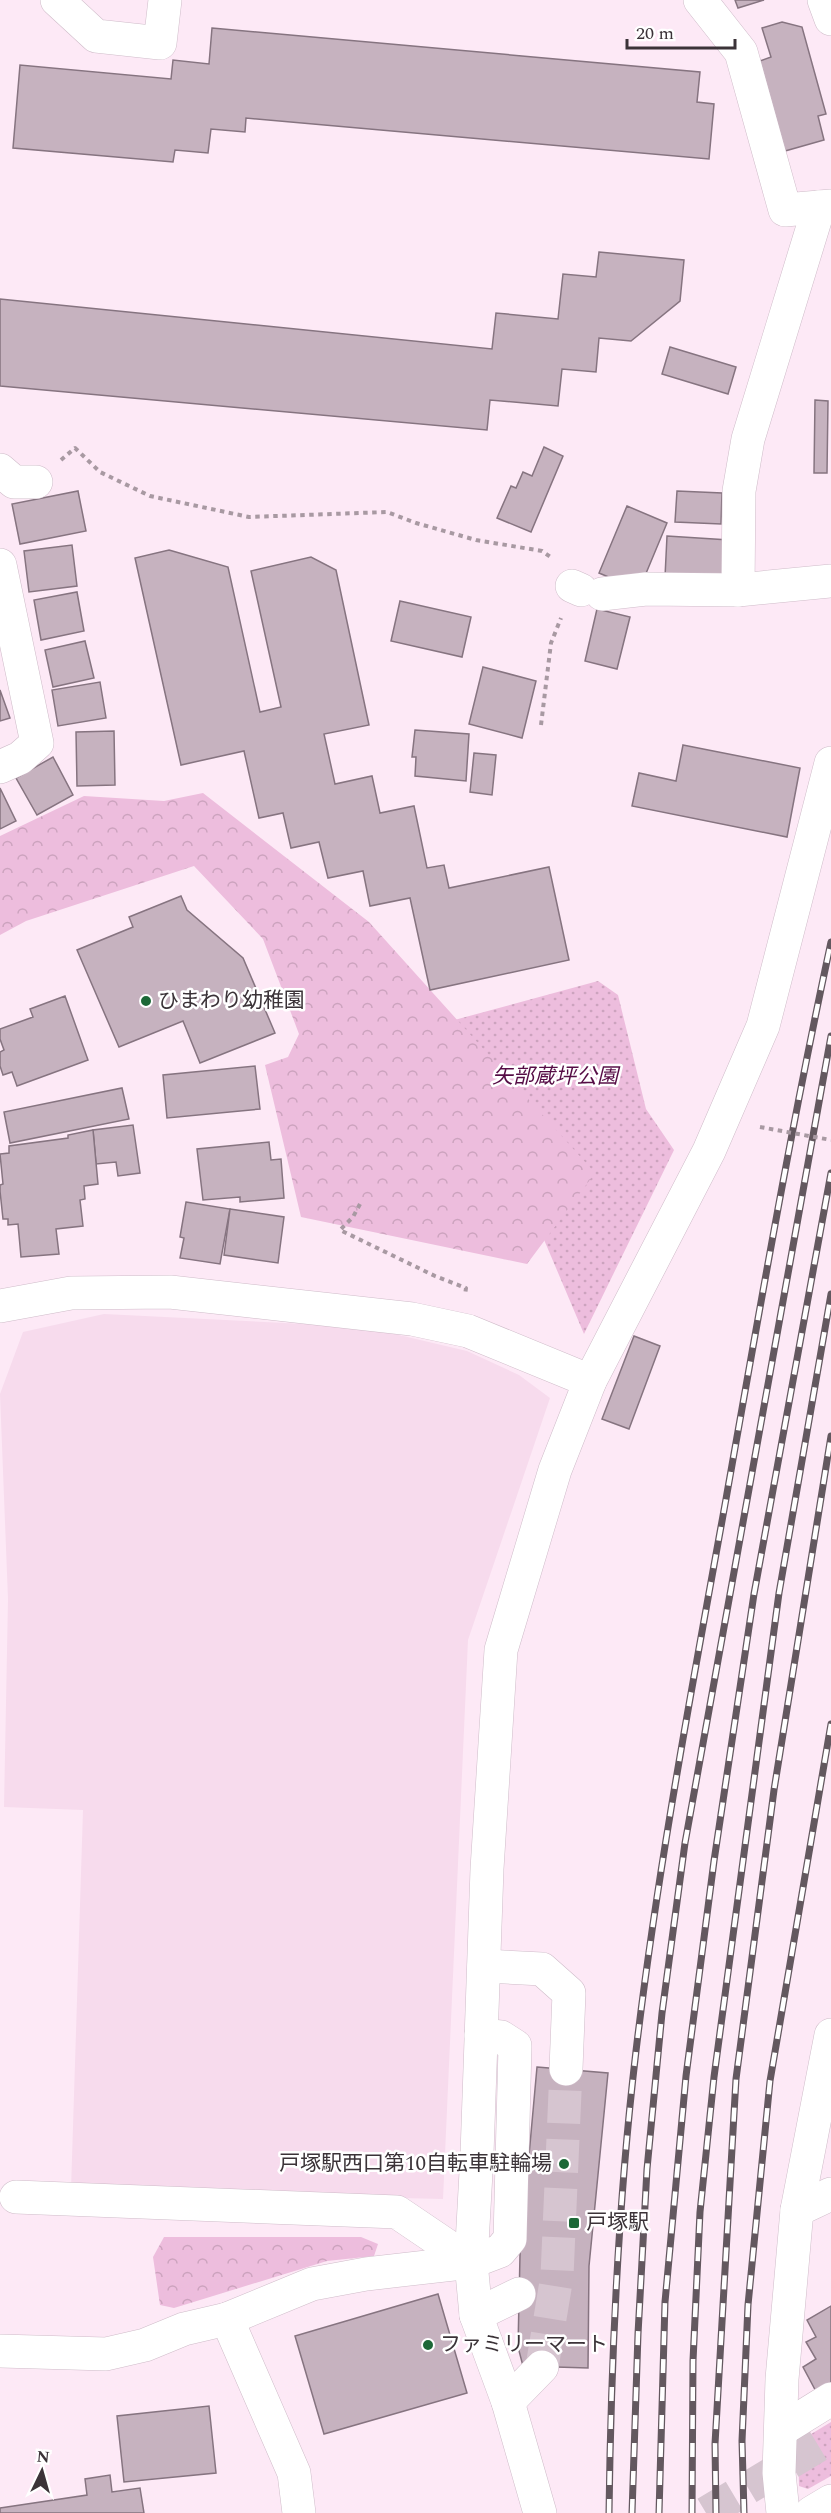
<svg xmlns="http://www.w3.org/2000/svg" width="831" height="2513" font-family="Spectral,'Noto Sans JP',serif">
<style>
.built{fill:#f7dbed}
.grass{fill:url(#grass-dots)}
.forest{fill:url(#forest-crowns)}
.building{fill:#c6b2bf;stroke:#867480;stroke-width:1.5}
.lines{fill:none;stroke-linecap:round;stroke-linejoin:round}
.minor-tunnel{stroke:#d6c5d0;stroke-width:33;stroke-dasharray:33 16;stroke-linecap:butt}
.minor-casing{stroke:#cfbcc9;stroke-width:34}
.path{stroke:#a899a2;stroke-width:4;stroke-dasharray:4.5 4.5;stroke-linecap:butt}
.minor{stroke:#fff;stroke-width:33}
.rail-casing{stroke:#63585f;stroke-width:7}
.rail{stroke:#fff;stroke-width:4.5;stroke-dasharray:14;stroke-linecap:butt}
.path-bridge{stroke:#a899a2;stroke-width:4;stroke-dasharray:4.5 4.5;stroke-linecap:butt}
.poi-dot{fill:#1c6837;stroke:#fff;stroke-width:2}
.labels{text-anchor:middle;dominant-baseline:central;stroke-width:5;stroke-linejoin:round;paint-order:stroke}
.poi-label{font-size:21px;fill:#3b3338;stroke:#fff;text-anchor:start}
.park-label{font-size:21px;font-style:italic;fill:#550c45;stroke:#fff}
</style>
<defs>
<pattern id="grass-dots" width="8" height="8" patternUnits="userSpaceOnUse" patternTransform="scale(1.5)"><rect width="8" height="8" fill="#edbddd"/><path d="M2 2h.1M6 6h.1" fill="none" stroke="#cca3be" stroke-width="1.8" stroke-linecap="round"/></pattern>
<pattern id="forest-crowns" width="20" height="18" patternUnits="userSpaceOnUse" patternTransform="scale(1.5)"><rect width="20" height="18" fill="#edbddd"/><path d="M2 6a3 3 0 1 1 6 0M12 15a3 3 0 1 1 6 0" fill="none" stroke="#cca3be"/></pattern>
</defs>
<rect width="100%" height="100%" fill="#fde9f6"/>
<path class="built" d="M104,1314L365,1327L467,1351L519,1375L550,1398L468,1640L443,2199L71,2190L83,1810L4,1807L8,1599L0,1394L23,1332Z"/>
<g class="grass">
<path d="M598,981L618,995L646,1109L674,1150L584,1334L506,1150L425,1028Z"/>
<path d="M831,2422V2476L808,2489L799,2486L798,2442Z"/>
</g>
<g class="forest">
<path d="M203,793L369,922L595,1173L527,1264L301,1217L265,1065L288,1057L299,1034L263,939L194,866L26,921L0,935V836L84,796L164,801Z"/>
<path d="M164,2237H361L378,2244L374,2256L327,2261L174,2308L160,2305L153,2257Z"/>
</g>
<g class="building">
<path d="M735,0H764L738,8Z"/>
<path d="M782,22L802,27L826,114L818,116L824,140L785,151L760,61L771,57L762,28Z"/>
<path d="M212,28L700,72L697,102L714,104L709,159L246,118L245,132L211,129L208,153L175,150L173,162L13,148L20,65L171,79L173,60L209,64Z"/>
<path d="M599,252L684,260L680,301L631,341L599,338L596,372L562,369L558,406L490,400L487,430L0,386V299L492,349L496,313L558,319L563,274L596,277Z"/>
<path d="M670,347L736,367L728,394L662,374Z"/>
<path d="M815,400L828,401L827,473H814Z"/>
<path d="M544,447L563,456L531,532L497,518L511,486L516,488L523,472L532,476Z"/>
<path d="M78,491L86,531L20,544L12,504Z"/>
<path d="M677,491L722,493L721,524L675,522Z"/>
<path d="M627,506L667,523L642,583L618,581L599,573Z"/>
<path d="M667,536L729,540L727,581L665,577Z"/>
<path d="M72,545L77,586L29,592L24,551Z"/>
<path d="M169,550L228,567L260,712L281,707L251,571L311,557L336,570L369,725L324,734L335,784L372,776L380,813L414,806L427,868L444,865L449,888L549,867L569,960L430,990L410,898L370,906L363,871L328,878L319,842L291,848L283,813L259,818L244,751L181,765L135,558Z"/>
<path d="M77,592L84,631L41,640L34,600Z"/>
<path d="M400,601L471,617L462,657L391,641Z"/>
<path d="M597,609L630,617L617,669L585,661Z"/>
<path d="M85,641L94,678L53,687L45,650Z"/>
<path d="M483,667L536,681L522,738L469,724Z"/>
<path d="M100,682L106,718L58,726L52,690Z"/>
<path d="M0,690L10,718L0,721Z"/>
<path d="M415,730L469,734L466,781L415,776L416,757H412Z"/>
<path d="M114,731L115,785L77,786L76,732Z"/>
<path d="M683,745L800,768L787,837L632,806L639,773L676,781Z"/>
<path d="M474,753L496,755L492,795L470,792Z"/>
<path d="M53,757L73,795L37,815L16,778Z"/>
<path d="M0,788L16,821L0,829Z"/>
<path d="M181,896L187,910L243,958L275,1033L200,1063L183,1021L119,1047L77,950L133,927L129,917Z"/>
<path d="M65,996L88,1060L17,1086L12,1072L3,1075L0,1066V1052L4,1050L0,1039V1029L33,1017L30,1009Z"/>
<path d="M255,1066L260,1109L167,1118L163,1075Z"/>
<path d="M122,1088L129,1119L10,1143L4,1112Z"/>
<path d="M133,1125L140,1173L118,1176L116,1162L96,1164L93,1130Z"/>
<path d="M93,1130L98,1184L84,1186L85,1199L80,1200L83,1226L56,1229L59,1254L21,1257L18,1224L8,1225V1219H3L0,1191V1185L3,1184L0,1154L9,1153V1146L68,1138V1135Z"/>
<path d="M269,1142L271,1160L281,1159L284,1198L240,1202V1197L203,1200L197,1149Z"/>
<path d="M186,1202L230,1209L220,1264L180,1258L184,1238L180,1237Z"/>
<path d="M230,1209L284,1217L278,1263L224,1255Z"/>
<path d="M634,1336L660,1346L629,1429L602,1419Z"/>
<path d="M537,2067L608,2073L589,2266L588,2368L523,2366L518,2347L520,2255Z"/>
<path d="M438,2294L467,2393L324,2434L295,2336Z"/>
<path d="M831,2306V2390L819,2397L803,2367L816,2359L806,2342L816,2337L807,2320Z"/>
<path d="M209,2406L216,2473L124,2482L117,2416Z"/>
<path d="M110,2475L112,2492L140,2488L144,2513H0V2508L87,2495L85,2479Z"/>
</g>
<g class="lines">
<g class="minor-tunnel">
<path d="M542,2367L557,2276L566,2069"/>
<path d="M706,2513L831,2438"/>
</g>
<g class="minor-casing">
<g id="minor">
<path d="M57,0L96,36L160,43L165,0"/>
<path d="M700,0L741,52L785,210L831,206"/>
<path d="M824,0L831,19"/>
<path d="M0,470L14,482H36"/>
<path d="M0,565L37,743L20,758L0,767"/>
<path d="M572,586L581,590"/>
<path d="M738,590L739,491L748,439L819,207"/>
<path d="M602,594L646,589L738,590L831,581"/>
<path d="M0,1306L71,1293L170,1292L412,1319L468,1331L590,1381"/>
<path d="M484,1966L542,1969L569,1993L566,2069"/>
<path d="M16,2197L397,2212L471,2262"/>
<path d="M797,2210L831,2194"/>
<path d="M476,2315L519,2294"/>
<path d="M227,2319L294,2473L299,2513"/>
<path d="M0,2351L106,2354L145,2345L184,2329L227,2319L312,2284L366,2274L471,2262L500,2251L510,2239L515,2046L501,2037L481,2035"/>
<path d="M508,2402L542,2367"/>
<path d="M781,2430L831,2399"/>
<path d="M540,2513L508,2402L476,2315L471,2262L477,2154L487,1869L501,1650L555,1470L590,1381L709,1151L763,1026L831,763"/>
<path d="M783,2513L779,2473L782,2379L797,2210L831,2035"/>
<path d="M811,2513L831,2501"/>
</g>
</g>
<g class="path">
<path d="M61,460L75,448L100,472L150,496L249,517L387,512L416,523L476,540L542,551L552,558"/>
<path d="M541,725L551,643L561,618"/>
<path d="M360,1204L353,1217L340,1230L435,1276L466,1288L465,1295"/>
</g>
<use href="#minor" class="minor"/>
<g class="rail-casing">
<g id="rail">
<path d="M609,2513C611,2359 618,2203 636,2051C658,1866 693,1682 726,1499C759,1313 791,1127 831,942"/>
<path d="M632,2513L638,2334L647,2169L662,2013L685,1843L831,1036"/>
<path d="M659,2513L665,2302L686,2076L714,1861L754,1594L831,1173"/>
<path d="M692,2513L693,2361L700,2212L714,2077L779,1593L831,1294"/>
<path d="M716,2513L715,2444L736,2079L774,1790L831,1436"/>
<path d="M744,2513L742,2441L748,2305L770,2081L831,1724"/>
</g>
</g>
<use href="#rail" class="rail"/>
<path class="path-bridge" d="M760,1127L831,1140"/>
</g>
<g class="poi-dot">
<circle cx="146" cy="1001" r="6"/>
<circle cx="564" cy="2164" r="6"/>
<rect x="568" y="2217" width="12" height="12" rx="3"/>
<circle cx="428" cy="2345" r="6"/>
</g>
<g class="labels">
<g class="poi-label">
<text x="158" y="1001">ひまわり幼稚園</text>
<text x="552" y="2164" text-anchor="end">戸塚駅西口第10自転車駐輪場</text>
<text x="586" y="2223">戸塚駅</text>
<text x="440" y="2345">ファミリーマート</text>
</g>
<g class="park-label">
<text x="555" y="1077">矢部蔵坪公園</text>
</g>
</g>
<g transform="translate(42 2471) rotate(5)" stroke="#ffffff" stroke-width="4.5" paint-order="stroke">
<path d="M0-4.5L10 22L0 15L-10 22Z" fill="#3b3338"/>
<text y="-9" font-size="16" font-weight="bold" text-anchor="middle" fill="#3b3338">N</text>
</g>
<path d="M627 39v9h108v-9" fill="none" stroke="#3b3338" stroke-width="3"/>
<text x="636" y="39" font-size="18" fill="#3b3338" stroke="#ffffff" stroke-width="4.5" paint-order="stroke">20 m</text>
</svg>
